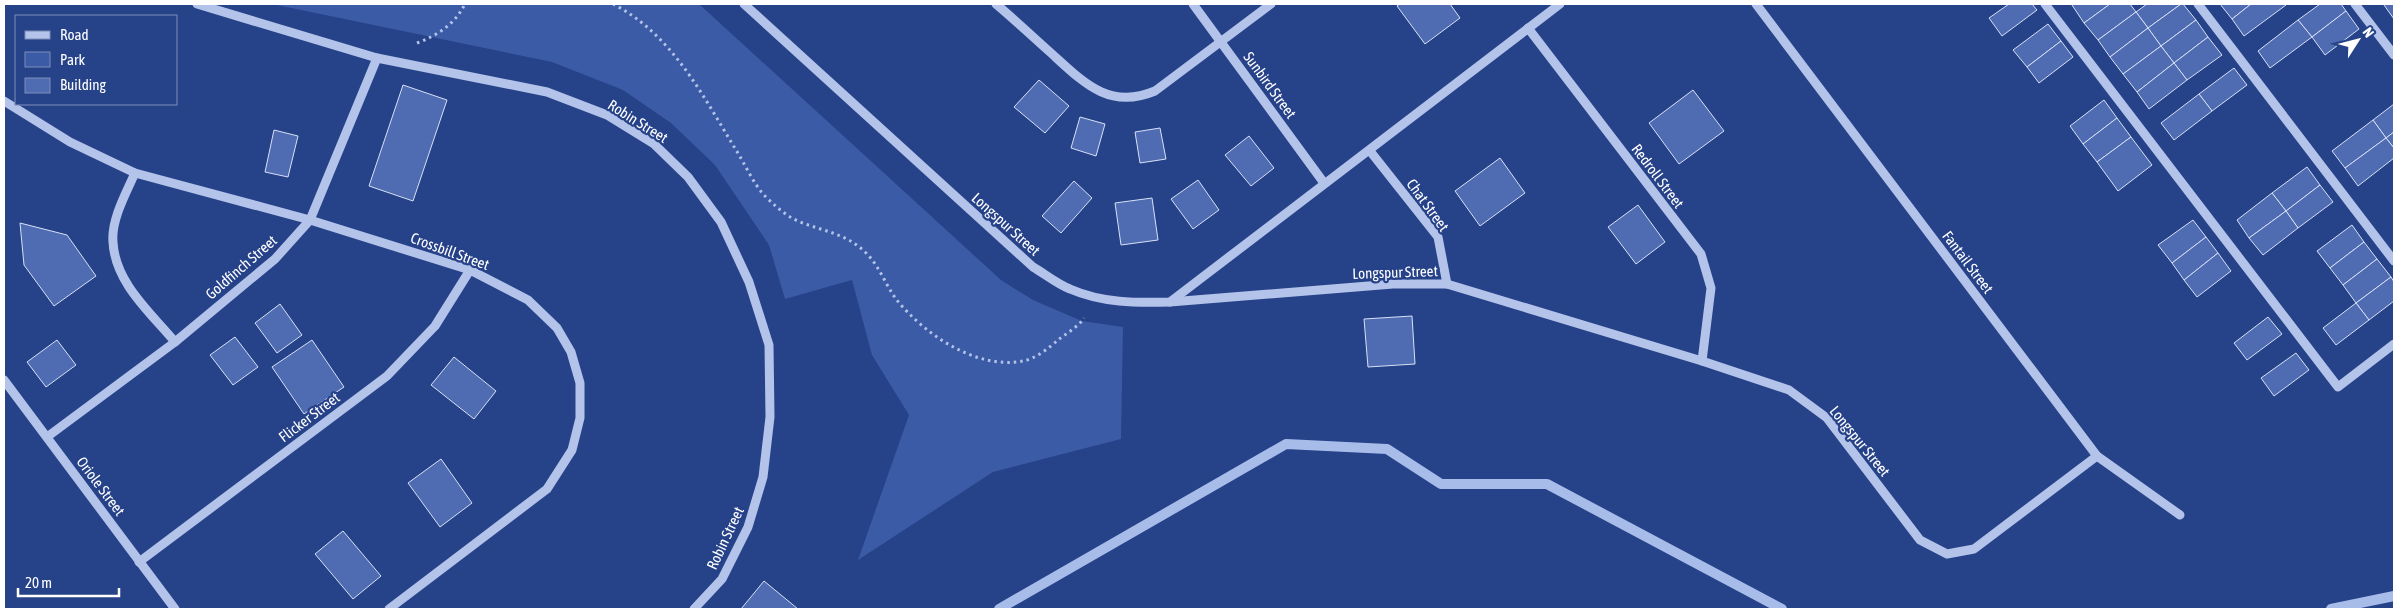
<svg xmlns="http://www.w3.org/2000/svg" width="2398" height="613" font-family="'Asap Condensed',sans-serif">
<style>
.green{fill:#3b5ba6}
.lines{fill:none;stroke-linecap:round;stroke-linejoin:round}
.stream{stroke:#a8bcea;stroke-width:10}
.building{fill:#4f6bb1;stroke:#d7e1f7}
.path{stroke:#b3c3e9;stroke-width:3;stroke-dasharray:2.5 4;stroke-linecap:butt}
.minor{stroke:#b3c3e9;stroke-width:9}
.labels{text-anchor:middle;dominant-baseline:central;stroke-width:4.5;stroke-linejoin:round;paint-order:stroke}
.street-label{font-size:15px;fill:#fff;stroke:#264289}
</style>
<rect width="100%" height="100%" fill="#264289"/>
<path class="green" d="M272,4H699L1001,280L1033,300L1082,321L1123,327L1121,439L993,472L858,560L909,415L872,355L852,280L785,299L769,245L715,165L671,123L623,90L552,62Z"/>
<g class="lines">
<g class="stream">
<path d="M999,609L1286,444L1387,449L1441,484H1547L1782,609"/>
<path d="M2331,609L2394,596"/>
</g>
</g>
<g class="building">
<path d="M1400,4H1450L1460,18L1425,44L1397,6Z"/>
<path d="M2009,4H2032L2037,10L2002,36L1989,18Z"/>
<path d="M2074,4H2110L2084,23L2072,5Z"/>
<path d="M2110,4H2130L2136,12L2098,40L2084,23Z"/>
<path d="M2147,4H2181L2148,28L2136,12Z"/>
<path d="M2181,4H2183L2196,20L2161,46L2148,28Z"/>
<path d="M2220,4H2251L2232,19Z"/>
<path d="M2251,4H2285L2286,5L2244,36L2232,19Z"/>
<path d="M2320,4H2341L2346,11L2312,37L2298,20Z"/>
<path d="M2386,4H2394V19L2384,5Z"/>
<path d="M2346,11L2359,29L2325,55L2312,37Z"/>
<path d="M2136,12L2148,28L2110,57L2098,40Z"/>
<path d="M2196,20L2208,37L2174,63L2161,46Z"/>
<path d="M2298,20L2312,37L2270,68L2258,51Z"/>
<path d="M2048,24L2061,41L2027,67L2013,50Z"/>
<path d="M2148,28L2161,46L2123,74L2110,57Z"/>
<path d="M2208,37L2222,55L2187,80L2174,63Z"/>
<path d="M2061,41L2073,57L2039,83L2027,67Z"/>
<path d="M2161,46L2174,63L2137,92L2123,74Z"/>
<path d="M2174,63L2187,80L2149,109L2137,92Z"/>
<path d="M2234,68L2247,85L2212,111L2199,94Z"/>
<path d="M1039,80L1069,106L1045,133L1014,107Z"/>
<path d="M403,85L447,100L413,201L369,186Z"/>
<path d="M1693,90L1724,131L1679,164L1649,123Z"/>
<path d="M2199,94L2212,111L2174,140L2161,123Z"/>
<path d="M2104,100L2117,118L2083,144L2070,126Z"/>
<path d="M2394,104V132L2386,138L2373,120Z"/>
<path d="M1080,117L1105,124L1096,156L1071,148Z"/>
<path d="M2117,118L2131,137L2097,162L2083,144Z"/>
<path d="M2373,120L2386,138L2345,168L2332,151Z"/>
<path d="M1160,128L1166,159L1140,163L1135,132Z"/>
<path d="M274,130L298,136L288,177L265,172Z"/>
<path d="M2394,132V148L2386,138Z"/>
<path d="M1249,136L1274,168L1251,186L1225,155Z"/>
<path d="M2131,137L2152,165L2118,191L2097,162Z"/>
<path d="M2386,138L2394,148V158L2358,186L2345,168Z"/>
<path d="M1500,158L1525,193L1480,226L1455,191Z"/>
<path d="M2307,167L2320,185L2286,211L2272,193Z"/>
<path d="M1198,180L1219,210L1193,229L1171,199Z"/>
<path d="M1074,181L1092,198L1061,233L1042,216Z"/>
<path d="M2320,185L2333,202L2298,228L2286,211Z"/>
<path d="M2272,193L2286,211L2249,238L2237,220Z"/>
<path d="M1152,198L1158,240L1121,245L1115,203Z"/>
<path d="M1638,205L1665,242L1636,264L1608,227Z"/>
<path d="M2286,211L2298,228L2263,255L2249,238Z"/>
<path d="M2193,220L2206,237L2172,263L2158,245Z"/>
<path d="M20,223L67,235L96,276L54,306L24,265Z"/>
<path d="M2352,225L2364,242L2330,268L2317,251Z"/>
<path d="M2206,237L2218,253L2184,280L2172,263Z"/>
<path d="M2364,242L2377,259L2343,285L2330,268Z"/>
<path d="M2218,253L2231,271L2197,297L2184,280Z"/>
<path d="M2377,259L2391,277L2356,303L2343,285Z"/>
<path d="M2391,277L2394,282V301L2369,320L2356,303Z"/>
<path d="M2356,303L2369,320L2336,345L2323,328Z"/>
<path d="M280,304L302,335L277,353L255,323Z"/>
<path d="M1412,316L1415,364L1368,367L1364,319Z"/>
<path d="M2268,317L2282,334L2247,360L2234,343Z"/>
<path d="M235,337L258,367L233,385L210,355Z"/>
<path d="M57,340L76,365L46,387L27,362Z"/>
<path d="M312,340L344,387L304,414L272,367Z"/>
<path d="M2296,353L2309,370L2274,396L2261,378Z"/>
<path d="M454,357L496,391L474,419L431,385Z"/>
<path d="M441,459L472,503L440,527L408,483Z"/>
<path d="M343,531L381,576L353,599L315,554Z"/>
<path d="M764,581L798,609H741Z"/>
</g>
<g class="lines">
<g class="path">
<path d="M613,4C672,34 703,96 736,150C745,164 753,183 764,195C775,206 786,216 800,222C823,231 847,234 865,252C879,265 885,284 896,299C924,334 976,370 1023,361C1035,359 1049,348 1058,340C1067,333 1078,327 1084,318"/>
<path d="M417,43C438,35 455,24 465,4"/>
</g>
<g class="minor">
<path d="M197,4L377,58L547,92L607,115L654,144L688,177L721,222L749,282L769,345L770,417L763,477L748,527L722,579L694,609"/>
<path d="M744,4L1033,267C1045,274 1057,284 1070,289C1102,303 1136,303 1170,302L1393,284H1447L1702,361L1789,390L1827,418L1920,540L1947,554L1974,549L2097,456"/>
<path d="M996,4C1015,20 1033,37 1051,53C1084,83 1109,110 1155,91L1271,4"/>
<path d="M1193,4L1324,183"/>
<path d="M1756,4L2097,456L2180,515"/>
<path d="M2045,4L2338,387L2394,344"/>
<path d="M2198,4L2394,261"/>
<path d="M2355,4L2394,55"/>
<path d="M1528,28L1701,254L1711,288L1702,361"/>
<path d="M4,101L70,142L135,173L310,220L470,270L528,300L557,328L571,352L580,383V418L572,450L547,489L389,609"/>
<path d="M1370,151L1438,237L1447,284"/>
<path d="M135,173C126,193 111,220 113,242C115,283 151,313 175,342"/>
<path d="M1170,302L1560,4"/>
<path d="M4,380L175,609"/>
<path d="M47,437L175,342L275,259L310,220L377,58"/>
<path d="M139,562L387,376L435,326L470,270"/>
</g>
</g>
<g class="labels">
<g class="street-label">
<text transform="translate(1270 85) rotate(54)">Sunbird Street</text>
<text transform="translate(638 121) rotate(32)">Robin Street</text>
<text transform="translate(1658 176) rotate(53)">Redroll Street</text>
<text transform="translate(1428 205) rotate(54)">Chat Street</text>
<text transform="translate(1006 224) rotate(42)">Longspur Street</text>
<text transform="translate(450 251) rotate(20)">Crossbill Street</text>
<text transform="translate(1968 262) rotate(53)">Fantail Street</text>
<text transform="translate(241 267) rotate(-41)">Goldfinch Street</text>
<text transform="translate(1395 272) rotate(-2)">Longspur Street</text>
<text transform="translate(309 417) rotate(-37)">Flicker Street</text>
<text transform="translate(1860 441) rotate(51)">Longspur Street</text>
<text transform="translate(101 486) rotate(53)">Oriole Street</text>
<text transform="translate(725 538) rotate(-65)">Robin Street</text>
</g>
</g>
<rect width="2398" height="613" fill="none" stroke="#ffffff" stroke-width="10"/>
<rect x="15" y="15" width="162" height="90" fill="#264289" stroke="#7d8eb8"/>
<rect x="25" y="31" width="25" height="8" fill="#b3c3e9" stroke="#7d8eb8"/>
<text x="60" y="40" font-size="15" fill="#ffffff">Road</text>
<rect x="25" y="52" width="25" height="15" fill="#3b5ba6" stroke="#7d8eb8"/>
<text x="60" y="65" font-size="15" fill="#ffffff">Park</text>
<rect x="25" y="78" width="25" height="15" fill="#4f6bb1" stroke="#7d8eb8"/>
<text x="60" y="90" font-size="15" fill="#ffffff">Building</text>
<g transform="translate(2358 40) rotate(54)" stroke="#264289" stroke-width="4" paint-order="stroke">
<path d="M0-4L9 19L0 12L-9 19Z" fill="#ffffff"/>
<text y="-8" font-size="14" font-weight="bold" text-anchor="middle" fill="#ffffff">N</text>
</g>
<path d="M18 588v8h101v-8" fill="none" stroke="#ffffff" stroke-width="2.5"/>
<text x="25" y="588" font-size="15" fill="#ffffff" stroke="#264289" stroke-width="4" paint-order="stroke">20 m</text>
</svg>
